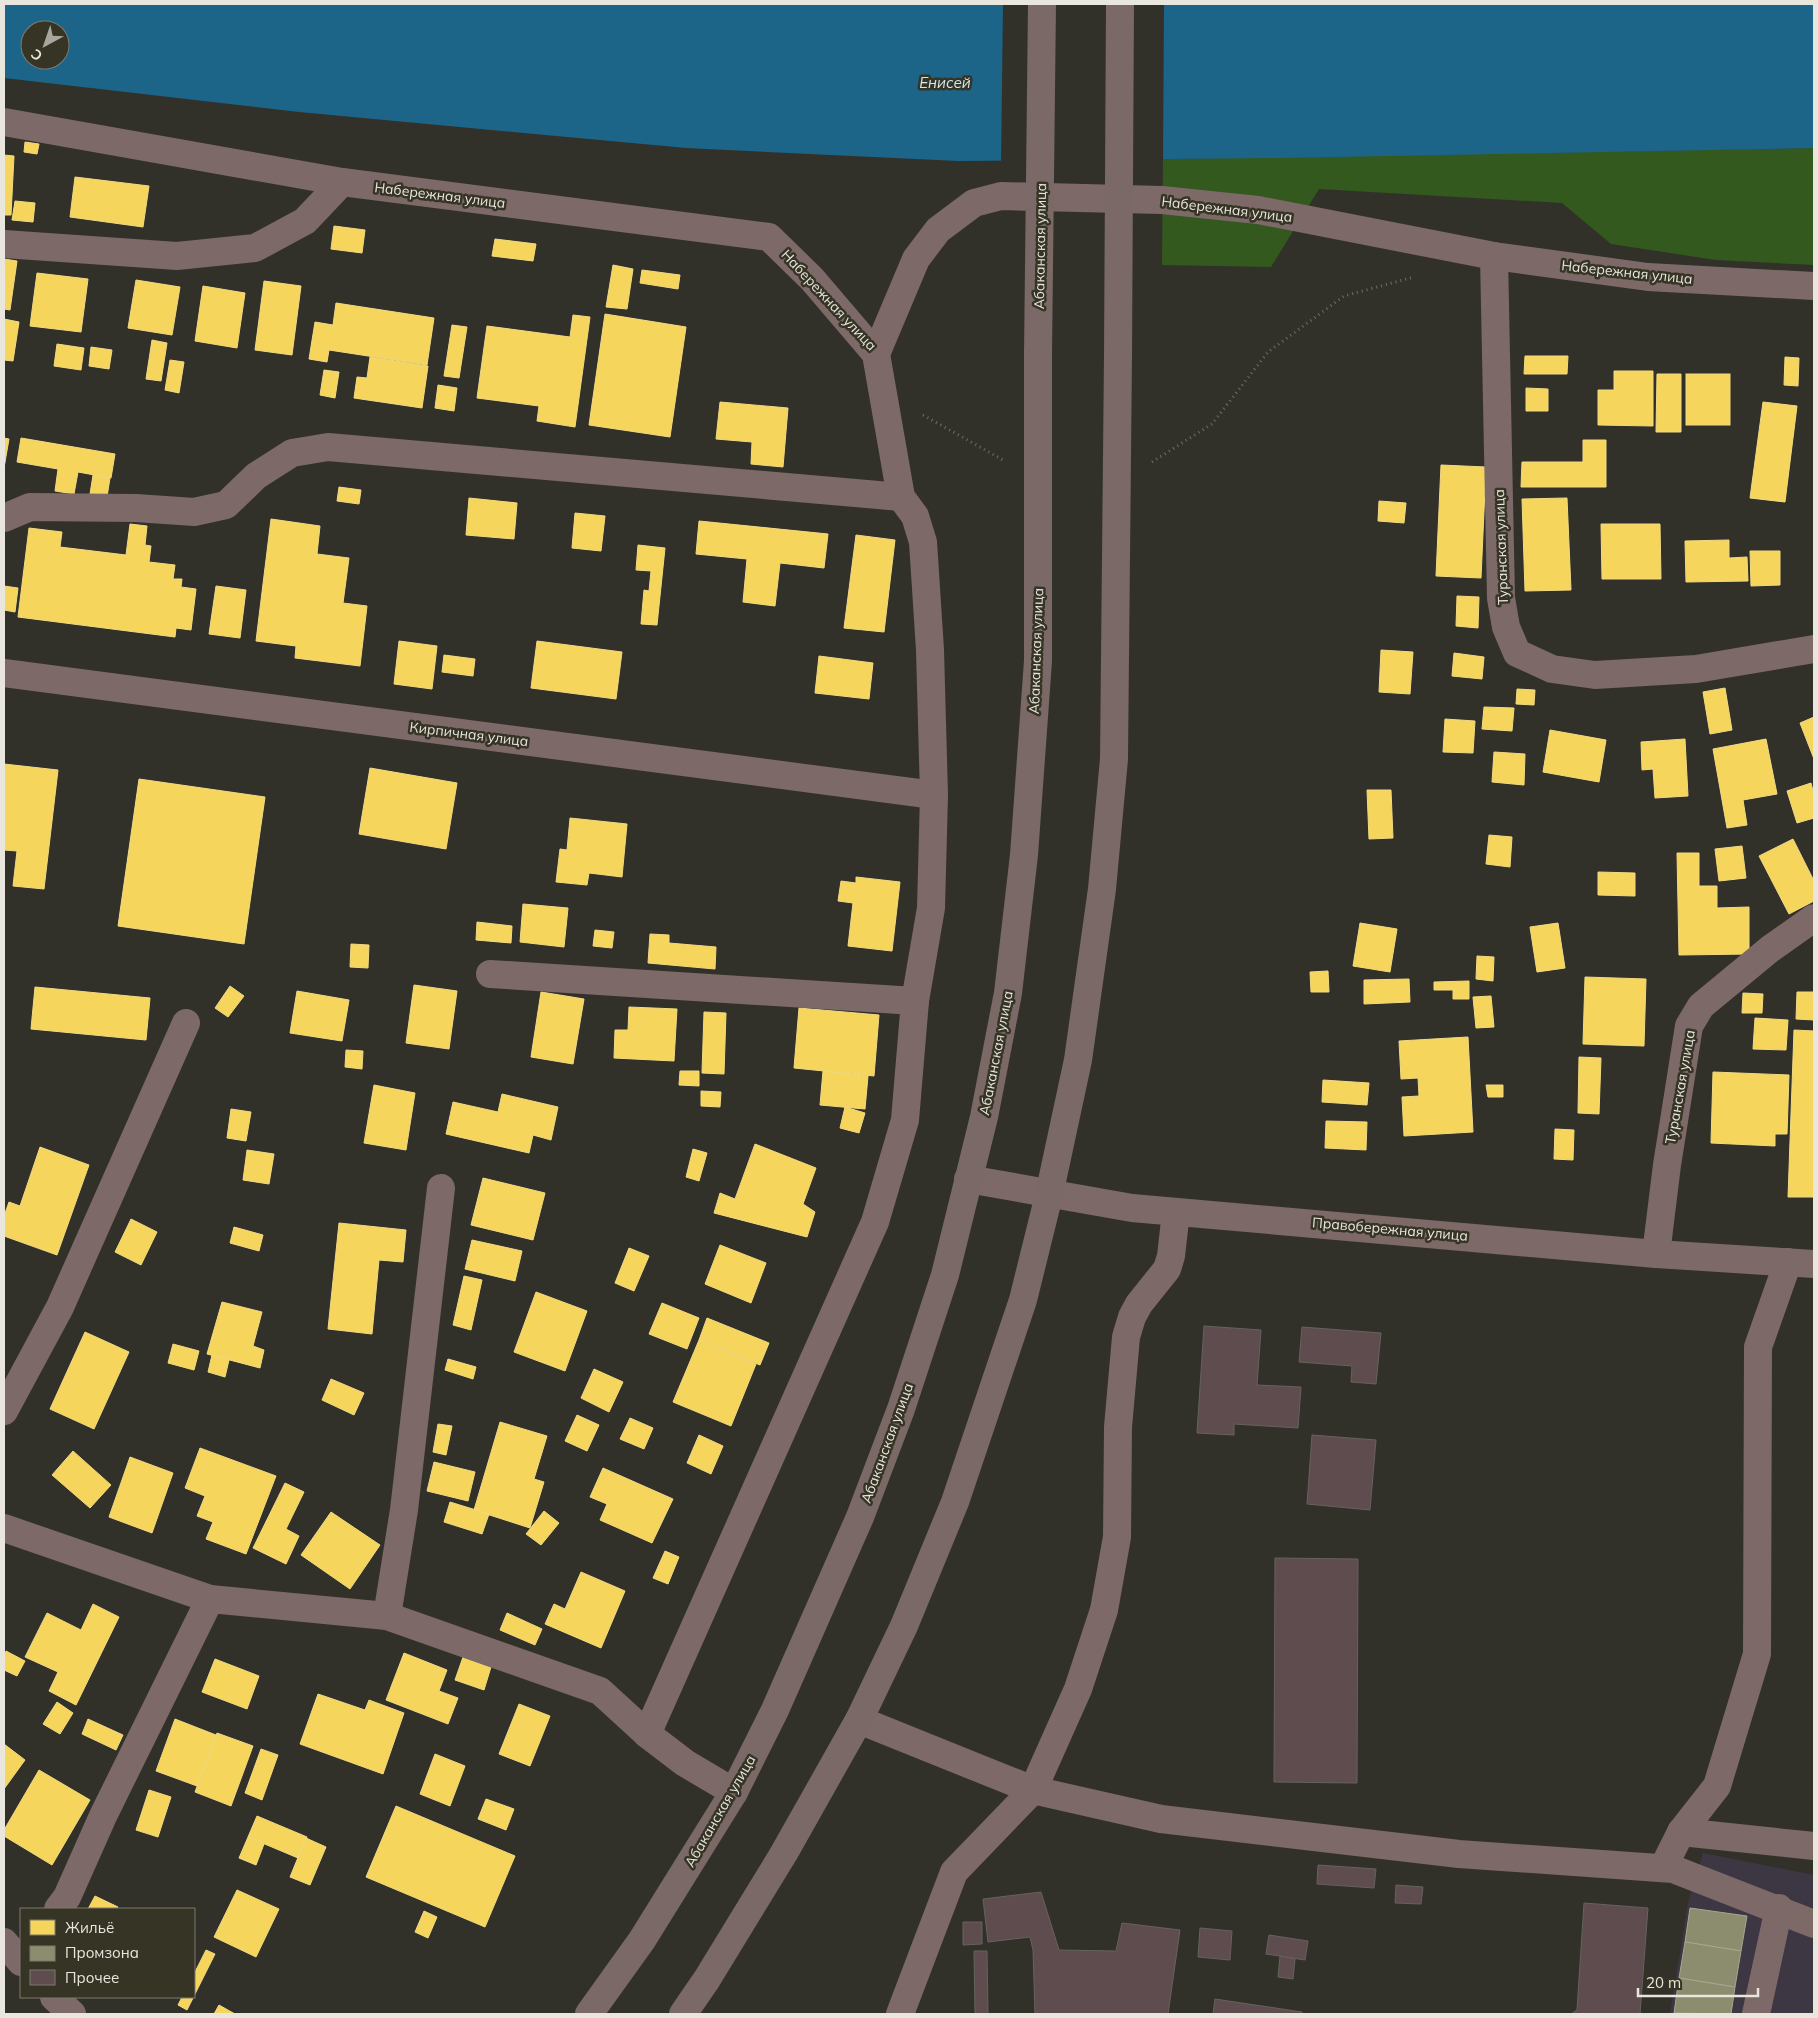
<svg xmlns="http://www.w3.org/2000/svg" width="1818" height="2018" font-family="Mulish,sans-serif">
<style>
.industrial{fill:#3d3643}
.green{fill:#33591f}
.water{fill:#1c6589;fill-rule:evenodd}
.pier{fill:#323129}
.homes{fill:#f6d55c;stroke:#f2da83}
.industry{fill:#8c8c6e;stroke:#a8a78f}
.building{fill:#5e4c4f;stroke:#66625f}
.lines{fill:none;stroke-linecap:round;stroke-linejoin:round}
.path{stroke:#736a66;stroke-width:3;stroke-dasharray:1 4;stroke-linecap:butt}
.minor{stroke:#7d6968;stroke-width:28}
.major{stroke:#7a6966;stroke-width:28}
.major-bridge{stroke:#7a6966;stroke-width:28}
.labels{text-anchor:middle;dominant-baseline:central;stroke-width:5;stroke-linejoin:round;paint-order:stroke}
.street-label{font-size:14px;fill:#e8e6dd;stroke:#363425}
.water-label{font-size:15px;font-style:italic;fill:#d0e6f4;stroke:#363425}
</style>
<rect width="100%" height="100%" fill="#323129"/>
<path class="industrial" d="M1703,1853L1814,1875V2014H1670L1688,1903Z"/>
<path class="green" d="M1814,148V265L1716,260L1611,244L1562,203L1319,189L1271,267L1162,265L1163,159Z"/>
<path class="water" d="M4,4H1814V148L1279,158L958,161L686,148L299,112L4,78ZM30,30H60V60H30Z"/>
<path class="pier" d="M1003,4H1164L1163,162L1001,163Z"/>
<g class="homes">
<path d="M25,142L39,144L37,154L24,152Z"/>
<path d="M4,155L14,156L11,215H4Z"/>
<path d="M75,177L149,186L143,227L70,217Z"/>
<path d="M15,201L35,203L33,222L12,220Z"/>
<path d="M334,226L365,230L362,253L331,249Z"/>
<path d="M495,239L536,244L533,261L492,256Z"/>
<path d="M4,259L17,261L10,310L4,309Z"/>
<path d="M613,265L633,269L627,309L606,307Z"/>
<path d="M642,270L680,275L678,289L640,283Z"/>
<path d="M37,273L88,279L81,332L30,326Z"/>
<path d="M136,280L180,287L172,335L128,328Z"/>
<path d="M264,281L301,286L292,355L255,350Z"/>
<path d="M203,286L245,293L237,348L195,341Z"/>
<path d="M336,303L434,318L427,365L329,350L327,362L309,359L315,322L333,325Z"/>
<path d="M605,314L686,327L670,437L589,425Z"/>
<path d="M573,315L590,317L575,427L537,421L539,406L477,398L487,326L570,337Z"/>
<path d="M4,319L19,322L13,361L4,360Z"/>
<path d="M452,325L467,327L459,378L444,376Z"/>
<path d="M152,340L167,343L161,381L146,379Z"/>
<path d="M57,344L84,348L81,370L54,366Z"/>
<path d="M91,347L112,350L109,369L89,366Z"/>
<path d="M1525,356H1568L1567,374H1524Z"/>
<path d="M370,357L428,366L422,408L354,398L357,377L367,378Z"/>
<path d="M1785,357L1799,358L1798,386L1784,385Z"/>
<path d="M170,360L184,362L179,393L165,390Z"/>
<path d="M324,370L339,372L335,398L320,395Z"/>
<path d="M1614,371H1653V426L1598,425V390H1614Z"/>
<path d="M1657,374H1681V432H1656Z"/>
<rect x="1686" y="374" width="44" height="51"/>
<path d="M438,385L457,388L454,411L435,408Z"/>
<path d="M1526,388L1548,389V411H1526Z"/>
<path d="M720,402L788,408L783,467L751,464L752,442L716,439Z"/>
<path d="M1763,402L1797,406L1785,502L1750,498Z"/>
<path d="M4,438L9,439L4,468Z"/>
<path d="M21,438L115,454L111,478L78,472L74,494L55,491L58,469L17,462Z"/>
<path d="M1583,440H1606V487H1521L1522,462H1583Z"/>
<path d="M1441,465L1486,467L1481,578L1436,576Z"/>
<path d="M93,475L110,478L107,497L90,494Z"/>
<path d="M339,487L361,490L359,504L337,501Z"/>
<path d="M469,498L517,503L514,539L466,535Z"/>
<path d="M1567,498L1571,590L1525,591L1522,499Z"/>
<path d="M1379,501L1406,503L1404,523L1378,521Z"/>
<path d="M575,513L605,516L601,551L572,548Z"/>
<path d="M271,519L320,526L317,554L349,558L343,603L367,606L360,666L295,658L296,646L256,641Z"/>
<path d="M699,521L828,534L824,568L780,563L775,606L743,602L747,559L696,554Z"/>
<path d="M130,524L147,526L145,545L151,546L149,562L175,565L173,579H182L181,587L196,589L191,630L176,628L175,637L18,617L29,528L62,532L60,547L126,555Z"/>
<path d="M1601,524H1660L1661,579H1602Z"/>
<path d="M856,535L895,540L884,632L844,628Z"/>
<path d="M1729,540V558L1747,557L1748,581L1686,582L1685,541Z"/>
<path d="M638,545L665,548L657,625L641,624L644,590L649,591L651,571L636,570Z"/>
<path d="M1750,551H1780V585L1751,586Z"/>
<path d="M4,586L18,588L15,612L4,610Z"/>
<path d="M216,586L246,590L240,638L209,634Z"/>
<path d="M1457,596L1479,597L1478,628L1456,626Z"/>
<path d="M399,641L437,646L432,689L394,684Z"/>
<path d="M537,641L622,652L616,699L531,688Z"/>
<path d="M1381,650L1413,652L1410,694L1379,692Z"/>
<path d="M1454,653L1484,657L1482,679L1452,676Z"/>
<path d="M444,655L475,659L473,676L442,672Z"/>
<path d="M819,656L873,663L869,699L815,693Z"/>
<path d="M1725,688L1732,730L1710,734L1703,692Z"/>
<path d="M1517,689L1535,690L1534,705L1516,704Z"/>
<path d="M1484,707L1514,708L1512,731L1482,729Z"/>
<path d="M1814,717V759L1800,723Z"/>
<path d="M1445,719L1475,721L1473,753L1443,752Z"/>
<path d="M1550,730L1606,740L1599,782L1543,772Z"/>
<path d="M1685,739L1688,796L1655,798L1653,769L1642,770L1641,742Z"/>
<path d="M1766,739L1777,794L1743,800L1747,825L1727,828L1713,749Z"/>
<path d="M1494,752L1525,754L1524,785L1492,782Z"/>
<path d="M4,764L58,770L44,889L13,886L17,851L4,850Z"/>
<path d="M370,768L457,783L446,849L359,834Z"/>
<path d="M139,779L265,797L244,944L118,926Z"/>
<path d="M1811,783L1814,795V818L1797,823L1787,791Z"/>
<path d="M1367,790H1391L1393,838L1369,839Z"/>
<path d="M570,818L627,824L622,877L589,873L587,885L556,882L560,849L567,850Z"/>
<path d="M1489,835L1512,837L1510,867L1486,864Z"/>
<path d="M1793,839L1814,881V901L1789,914L1759,856Z"/>
<path d="M1742,846L1746,878L1719,881L1715,849Z"/>
<path d="M1677,853H1699V886H1717V908L1749,907V954L1679,955Z"/>
<path d="M1598,872L1635,873V896L1598,895Z"/>
<path d="M856,877L900,882L892,951L848,946L853,903L838,901L841,881L856,883Z"/>
<path d="M523,904L568,908L564,947L520,942Z"/>
<path d="M477,922L512,926L511,943L476,940Z"/>
<path d="M1360,923L1397,929L1390,972L1353,966Z"/>
<path d="M1558,923L1565,968L1537,972L1530,927Z"/>
<path d="M595,930L614,932L612,948L593,946Z"/>
<path d="M650,934L669,935V943L716,947L715,969L648,963Z"/>
<path d="M351,944L369,945L368,968L350,967Z"/>
<path d="M1477,956L1494,957L1493,981L1476,979Z"/>
<path d="M1328,971L1329,992H1311L1310,972Z"/>
<path d="M1585,977L1646,979L1644,1046L1583,1044Z"/>
<path d="M1409,979L1410,1002L1364,1004V980Z"/>
<path d="M1469,981V999H1453V990H1434V982Z"/>
<path d="M414,985L457,991L449,1049L406,1043Z"/>
<path d="M230,986L244,996L228,1017L215,1008Z"/>
<path d="M35,987L150,998L146,1040L31,1029Z"/>
<path d="M297,991L349,1000L342,1041L290,1033Z"/>
<path d="M541,992L584,999L573,1064L531,1057Z"/>
<path d="M1797,992H1814V1020L1796,1019Z"/>
<path d="M1743,993L1763,994L1762,1013H1742Z"/>
<path d="M1491,996L1494,1027L1476,1028L1473,997Z"/>
<path d="M629,1007L677,1009L674,1061L614,1058L615,1030H628Z"/>
<path d="M799,1008L879,1015L874,1076L794,1068Z"/>
<path d="M704,1012L726,1013L724,1074L702,1073Z"/>
<path d="M1755,1018L1788,1020L1786,1050L1753,1049Z"/>
<path d="M1794,1030L1814,1031V1197H1788Z"/>
<path d="M1468,1037L1473,1132L1404,1136L1402,1097L1419,1096L1418,1078L1401,1079L1399,1041Z"/>
<path d="M346,1050L363,1051L362,1069L345,1067Z"/>
<path d="M1579,1057L1601,1058L1599,1114L1578,1113Z"/>
<path d="M680,1071H699V1086L679,1085Z"/>
<path d="M823,1071L868,1076L865,1109L820,1105Z"/>
<path d="M1713,1072L1789,1075L1787,1134H1775V1146L1711,1143Z"/>
<path d="M1323,1080L1369,1083L1367,1105L1322,1102Z"/>
<path d="M374,1085L415,1093L406,1150L364,1143Z"/>
<path d="M1486,1085H1503V1097H1488Z"/>
<path d="M701,1091L721,1092L720,1107L701,1106Z"/>
<path d="M502,1094L558,1107L551,1140L533,1135L529,1153L446,1134L453,1102L498,1112Z"/>
<path d="M845,1107L865,1113L859,1133L840,1128Z"/>
<path d="M231,1109L251,1112L246,1141L227,1138Z"/>
<path d="M1326,1121L1367,1122L1366,1150L1325,1148Z"/>
<path d="M1555,1129L1574,1130L1573,1160L1554,1159Z"/>
<path d="M755,1144L816,1168L803,1204L815,1212L807,1237L714,1213L720,1193L735,1199Z"/>
<path d="M40,1147L89,1165L57,1255L4,1236V1216L9,1202L20,1206Z"/>
<path d="M693,1149L707,1153L699,1181L686,1177Z"/>
<path d="M247,1150L274,1154L269,1184L243,1180Z"/>
<path d="M483,1178L545,1193L533,1240L471,1225Z"/>
<path d="M131,1219L157,1232L141,1265L115,1252Z"/>
<path d="M339,1223L406,1230L403,1262L379,1260L372,1334L328,1329Z"/>
<path d="M234,1227L263,1235L259,1251L230,1243Z"/>
<path d="M472,1240L522,1251L515,1281L465,1269Z"/>
<path d="M720,1245L766,1263L751,1303L705,1284Z"/>
<path d="M629,1248L649,1256L634,1291L615,1283Z"/>
<path d="M464,1276L482,1280L471,1330L453,1325Z"/>
<path d="M536,1292L587,1311L565,1371L514,1352Z"/>
<path d="M222,1302L262,1312L253,1346L264,1350L260,1368L207,1354Z"/>
<path d="M662,1303L699,1318L687,1349L649,1334Z"/>
<path d="M707,1318L769,1343L760,1365L699,1340Z"/>
<path d="M85,1332L129,1352L94,1429L50,1409Z"/>
<path d="M699,1340L756,1364L731,1426L673,1402Z"/>
<path d="M173,1344L199,1351L194,1370L168,1363Z"/>
<path d="M212,1355L229,1360L225,1377L208,1372Z"/>
<path d="M448,1359L476,1367L473,1379L445,1370Z"/>
<path d="M594,1369L623,1382L609,1412L581,1398Z"/>
<path d="M331,1379L364,1393L354,1415L322,1400Z"/>
<path d="M577,1415L599,1425L587,1451L565,1441Z"/>
<path d="M630,1418L653,1428L644,1449L620,1439Z"/>
<path d="M500,1422L547,1436L534,1479L544,1482L530,1528L474,1510Z"/>
<path d="M438,1424L452,1426L446,1455L433,1452Z"/>
<path d="M699,1435L723,1446L711,1474L687,1463Z"/>
<path d="M200,1448L276,1476L246,1554L206,1539L213,1522L197,1516L205,1496L185,1488Z"/>
<path d="M73,1451L111,1485L90,1508L52,1475Z"/>
<path d="M130,1457L173,1473L152,1533L109,1517Z"/>
<path d="M434,1462L475,1472L468,1501L427,1491Z"/>
<path d="M603,1468L673,1499L652,1543L600,1520L607,1504L590,1497Z"/>
<path d="M285,1483L304,1492L286,1529L299,1536L286,1564L253,1548Z"/>
<path d="M450,1502L489,1514L482,1534L444,1522Z"/>
<path d="M544,1511L559,1523L541,1545L526,1534Z"/>
<path d="M331,1512L380,1545L350,1589L301,1555Z"/>
<path d="M665,1551L679,1557L668,1584L653,1578Z"/>
<path d="M581,1572L625,1591L601,1648L545,1624L554,1604L565,1609Z"/>
<path d="M93,1604L119,1617L76,1705L49,1691L58,1672L25,1657L47,1613L81,1630Z"/>
<path d="M507,1613L542,1629L535,1645L500,1630Z"/>
<path d="M6,1651L25,1661L17,1676L4,1670V1657Z"/>
<path d="M404,1653L447,1670L439,1691L458,1698L448,1724L386,1700Z"/>
<path d="M463,1657L491,1667L484,1690L455,1680Z"/>
<path d="M215,1659L259,1676L247,1709L202,1692Z"/>
<path d="M318,1694L365,1710L369,1700L404,1713L383,1774L300,1744Z"/>
<path d="M57,1702L73,1713L60,1734L43,1724Z"/>
<path d="M519,1704L550,1716L530,1766L499,1754Z"/>
<path d="M88,1719L123,1735L116,1750L82,1734Z"/>
<path d="M175,1719L216,1735L197,1786L156,1771Z"/>
<path d="M217,1733L253,1746L231,1806L195,1792Z"/>
<path d="M4,1744L25,1760L4,1789Z"/>
<path d="M261,1749L278,1755L262,1800L245,1793Z"/>
<path d="M435,1754L465,1766L450,1806L420,1794Z"/>
<path d="M39,1770L90,1800L52,1865L4,1836V1830Z"/>
<path d="M149,1790L171,1797L158,1837L136,1830Z"/>
<path d="M486,1799L514,1809L506,1830L478,1819Z"/>
<path d="M396,1806L515,1856L485,1927L366,1877Z"/>
<path d="M257,1816L307,1837L298,1858L248,1837Z"/>
<path d="M248,1837L264,1844L256,1865L239,1858Z"/>
<path d="M306,1838L326,1847L310,1885L290,1877Z"/>
<path d="M237,1890L279,1909L256,1957L214,1937Z"/>
<path d="M95,1896L118,1907L117,1909H88Z"/>
<path d="M424,1911L437,1917L428,1938L415,1932Z"/>
<path d="M206,1950L215,1954L187,2010L178,2005L182,1997H194V1974Z"/>
<path d="M219,2005L235,2014H214Z"/>
</g>
<g class="industry">
<path d="M1690,1908L1747,1916L1741,1951L1685,1942Z"/>
<path d="M1685,1942L1741,1951L1735,1987L1679,1978Z"/>
<path d="M1679,1978L1735,1987L1731,2014L1674,2013Z"/>
</g>
<g class="building">
<path d="M1204,1326L1261,1330L1257,1385L1301,1387L1298,1428L1234,1424V1435L1197,1433Z"/>
<path d="M1302,1327L1381,1333L1376,1384L1351,1382L1352,1366L1299,1362Z"/>
<path d="M1312,1435L1376,1440L1370,1510L1307,1504Z"/>
<path d="M1275,1558L1358,1559L1357,1783L1274,1782Z"/>
<path d="M1318,1865L1376,1869L1374,1888L1317,1884Z"/>
<path d="M1396,1885L1423,1887L1421,1904L1395,1903Z"/>
<path d="M1041,1892L1059,1950L1116,1951L1122,1923L1180,1930L1168,2014H1035L1033,1950L1030,1937L988,1942L983,1899Z"/>
<path d="M1584,1903L1648,1908L1640,2014H1571L1577,2010Z"/>
<path d="M963,1922H982V1944L963,1945Z"/>
<path d="M1200,1928L1232,1931L1230,1960L1198,1957Z"/>
<path d="M1269,1935L1308,1941L1305,1960L1266,1954Z"/>
<path d="M974,1951H987L988,2014H975Z"/>
<path d="M1280,1956L1295,1959L1293,1979L1278,1977Z"/>
<path d="M1215,1999L1302,2012V2014H1213Z"/>
</g>
<g class="lines">
<g class="path">
<path d="M923,415L1003,460"/>
<path d="M1152,462L1212,424L1268,352L1344,296L1414,277"/>
</g>
<g class="minor">
<path d="M4,122L342,182L769,237L812,279L876,354"/>
<path d="M4,244L177,256L255,248L305,221L342,182"/>
<path d="M1494,256L1501,598L1506,627L1517,653L1552,669L1595,675L1696,669L1814,649"/>
<path d="M876,354L916,259L938,230L974,203L1001,196L1162,200L1258,210L1494,256L1648,277L1814,286"/>
<path d="M4,518L30,507L136,508L194,512L226,505L256,476L292,453L328,447L901,497"/>
<path d="M4,673L934,795"/>
<path d="M490,974L915,1001"/>
<path d="M968,1179L1132,1208L1656,1254L1814,1264"/>
<path d="M1656,1254L1667,1165L1689,1026L1701,1006L1770,949L1814,918"/>
<path d="M4,1411L60,1307L186,1023"/>
<path d="M4,1528L210,1599L387,1616L600,1691L647,1734L685,1763L734,1792"/>
<path d="M387,1616L404,1510L441,1188"/>
<path d="M859,1720L1033,1790L1161,1819L1459,1854L1673,1869L1814,1924"/>
<path d="M647,1734L875,1222L905,1120L915,1001L931,908L934,795L930,650L923,542L915,516L901,497L876,354"/>
<path d="M1681,1832L1814,1846"/>
<path d="M1663,1868L1681,1832L1717,1786L1757,1654L1758,1347L1788,1262"/>
<path d="M58,1909L67,1897L103,1816L210,1599"/>
<path d="M4,1942L21,1962"/>
<path d="M54,1997L72,2014"/>
<path d="M900,2014L954,1872L1033,1790L1078,1689L1104,1610L1117,1537L1118,1427L1126,1337L1132,1317L1139,1304L1167,1269L1171,1256L1176,1212"/>
<path d="M1756,2014L1779,1908"/>
</g>
<g class="major">
<path d="M589,2014L642,1940L734,1792L775,1710L860,1517L901,1409L945,1275L984,1117L1008,993L1024,855L1038,661V354"/>
<path d="M683,2014L707,1979L784,1853L859,1720L904,1626L955,1502L1023,1300L1049,1195L1078,1060L1102,889L1114,759L1118,355"/>
</g>
<g class="major-bridge">
<path d="M1038,354L1042,4"/>
<path d="M1118,355L1120,4"/>
</g>
</g>
<g class="labels">
<g class="street-label">
<text transform="translate(440 195) rotate(7)">Набережная улица</text>
<text transform="translate(1227 209) rotate(7)">Набережная улица</text>
<text transform="translate(1040 246) rotate(-89)">Абаканская улица</text>
<text transform="translate(1627 272) rotate(6)">Набережная улица</text>
<text transform="translate(829 300) rotate(47)">Набережная улица</text>
<text transform="translate(1501 547) rotate(-92)">Туранская улица</text>
<text transform="translate(1036 651) rotate(-88)">Абаканская улица</text>
<text transform="translate(469 734) rotate(7)">Кирпичная улица</text>
<text transform="translate(996 1053) rotate(-79)">Абаканская улица</text>
<text transform="translate(1680 1087) rotate(-80)">Туранская улица</text>
<text transform="translate(1390 1229) rotate(5)">Правобережная улица</text>
<text transform="translate(887 1443) rotate(-70)">Абаканская улица</text>
<text transform="translate(720 1811) rotate(-60)">Абаканская улица</text>
</g>
<g class="water-label">
<text x="945" y="82">Енисей</text>
</g>
</g>
<rect width="1818" height="2018" fill="none" stroke="#e8e6dd" stroke-width="10"/>
<rect x="20" y="1908" width="175" height="90" fill="#363425" stroke="#7d7b6f"/>
<rect x="30" y="1920" width="25" height="15" fill="#f6d55c" stroke="#7d7b6f"/>
<text x="65" y="1933" font-size="15" fill="#e8e6dd">Жильё</text>
<rect x="30" y="1946" width="25" height="15" fill="#8c8c6e" stroke="#7d7b6f"/>
<text x="65" y="1958" font-size="15" fill="#e8e6dd">Промзона</text>
<rect x="30" y="1970" width="25" height="15" fill="#5e4c4f" stroke="#7d7b6f"/>
<text x="65" y="1983" font-size="15" fill="#e8e6dd">Прочее</text>
<g transform="translate(45 45) rotate(220)"><circle r="24" fill="#363425" stroke="#7d7b6f"/>
<path d="M0-4L9 19L0 12L-9 19Z" fill="#a8a79e"/>
<text y="-8" font-size="14" font-weight="bold" text-anchor="middle" fill="#e8e6dd">С</text>
</g>
<path d="M1638 1988v8h120v-8" fill="none" stroke="#e8e6dd" stroke-width="2.5"/>
<text x="1646" y="1988" font-size="15" fill="#e8e6dd" stroke="#363425" stroke-width="4" paint-order="stroke">20 m</text>
</svg>
